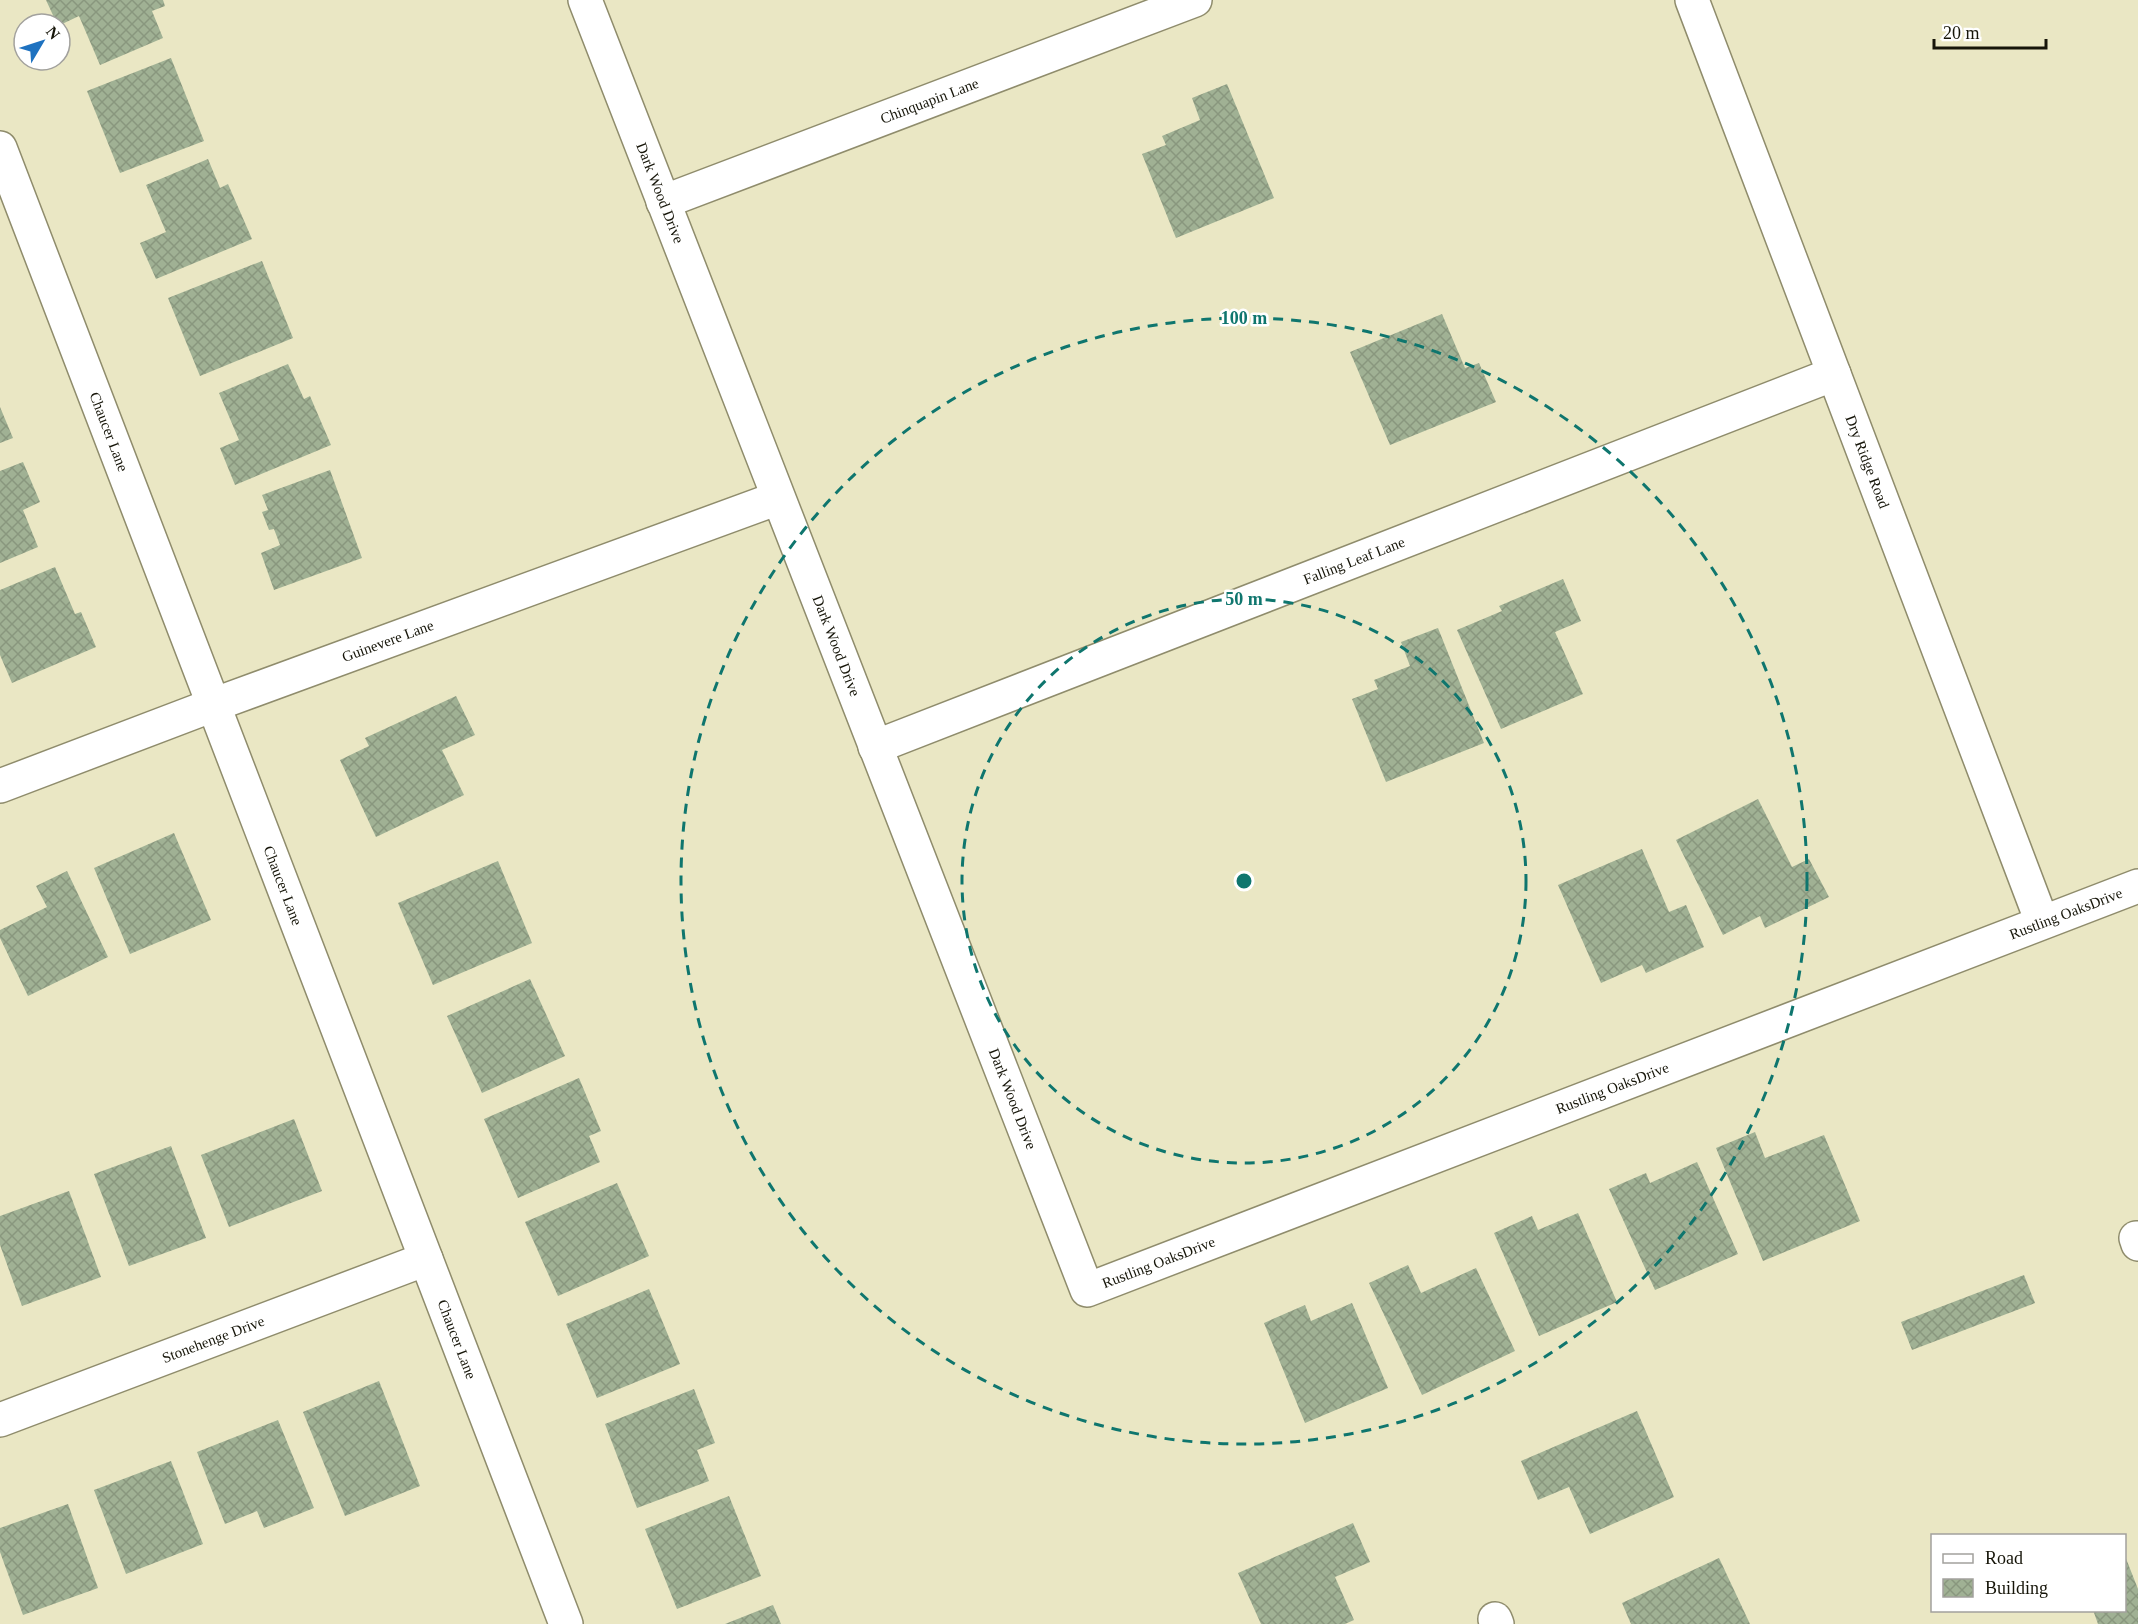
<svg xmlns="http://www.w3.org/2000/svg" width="2138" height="1624" font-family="'Times New Roman',serif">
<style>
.building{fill:url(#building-cross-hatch)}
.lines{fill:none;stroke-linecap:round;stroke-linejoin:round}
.minor-casing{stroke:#8f8c6c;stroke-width:36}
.minor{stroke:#fff;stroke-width:33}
.ring{fill:none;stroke:#0f766e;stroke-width:3;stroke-dasharray:10 8}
.labels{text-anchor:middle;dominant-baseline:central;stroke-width:5;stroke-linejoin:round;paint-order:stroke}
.street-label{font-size:15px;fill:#161509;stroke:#fff}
.centre{fill:#0f766e;stroke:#fff;stroke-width:3}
.ring-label{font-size:18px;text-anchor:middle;font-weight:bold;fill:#0f766e;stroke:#fff;stroke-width:5;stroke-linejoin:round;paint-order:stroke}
</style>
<defs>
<pattern id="building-cross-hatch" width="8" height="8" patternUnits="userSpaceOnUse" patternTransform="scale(1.5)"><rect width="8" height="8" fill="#a0b194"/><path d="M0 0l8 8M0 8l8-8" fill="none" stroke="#89977e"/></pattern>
</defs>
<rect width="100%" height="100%" fill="#eae7c4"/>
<g class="building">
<path d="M46,0H163L165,6L152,11L163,38L100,65L79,16L60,25L57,24Z"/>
<path d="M171,58L204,141L120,173L87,91Z"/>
<path d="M1227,84L1274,198L1176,238L1142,154L1166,145L1162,136L1200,120L1192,98Z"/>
<path d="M208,159L220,188L228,184L252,239L156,279L140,243L166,232L146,185Z"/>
<path d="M262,261L293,338L200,376L168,298Z"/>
<path d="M1442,314L1465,368L1479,363L1496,402L1390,445L1350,352Z"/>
<path d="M288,364L304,399L310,396L331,445L235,485L220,448L239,440L219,393Z"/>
<path d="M0,407L13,438L0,443Z"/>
<path d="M23,462L40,502L23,510L38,547L0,563V471Z"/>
<path d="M330,470L362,558L274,590L261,553L280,545L274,529L269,530L262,512L268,510L262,495Z"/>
<path d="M55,567L75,614L81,612L96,647L12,683L0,655V590Z"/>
<path d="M1563,579L1581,621L1555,632L1583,694L1501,729L1457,630L1502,611L1499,606Z"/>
<path d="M1438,628L1484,743L1386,782L1352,699L1378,689L1374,680L1410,666L1401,642Z"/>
<path d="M456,696L475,735L442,750L464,795L376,837L340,760L369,746L365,738Z"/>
<path d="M1758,799L1792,867L1809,859L1829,897L1765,928L1760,916L1723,935L1676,840Z"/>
<path d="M174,833L211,920L130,954L94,868Z"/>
<path d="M1642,849L1669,912L1686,905L1704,947L1646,973L1642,965L1601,983L1558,885Z"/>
<path d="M498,861L532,943L433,985L398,903Z"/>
<path d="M67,871L108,957L28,996L0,938V930L47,907L36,886Z"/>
<path d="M530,979L565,1056L482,1093L447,1016Z"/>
<path d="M579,1078L601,1131L589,1136L600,1162L518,1198L484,1119Z"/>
<path d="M294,1119L322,1191L229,1227L201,1155Z"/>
<path d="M1755,1132L1765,1158L1824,1135L1860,1221L1763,1261L1716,1148Z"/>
<path d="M171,1146L206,1238L129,1266L94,1174Z"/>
<path d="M1697,1162L1738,1254L1655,1290L1609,1189L1646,1173L1650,1183Z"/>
<path d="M617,1183L649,1256L558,1296L525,1222Z"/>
<path d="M69,1191L101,1277L22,1306L0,1245V1216Z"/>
<path d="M1578,1213L1617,1302L1539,1336L1494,1233L1532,1216L1538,1230Z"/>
<path d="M1408,1265L1421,1293L1476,1268L1515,1351L1422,1395L1369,1283Z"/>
<path d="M2024,1275L2035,1303L1912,1350L1901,1322Z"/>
<path d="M649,1289L680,1364L597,1398L566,1324Z"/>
<path d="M1352,1303L1388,1388L1305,1423L1264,1323L1305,1305L1311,1321Z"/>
<path d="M379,1381L420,1486L345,1516L303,1412Z"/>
<path d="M694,1389L715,1443L697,1450L709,1481L637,1508L605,1424Z"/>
<path d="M1637,1411L1674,1497L1590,1534L1569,1487L1538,1500L1521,1461Z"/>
<path d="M278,1420L314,1508L264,1528L257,1511L225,1524L197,1452Z"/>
<path d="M171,1461L203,1544L126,1574L94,1490Z"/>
<path d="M729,1496L761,1576L677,1609L645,1529Z"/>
<path d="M68,1504L98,1588L23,1615L0,1552V1528Z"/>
<path d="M1353,1523L1370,1562L1335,1577L1354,1620L1345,1624H1261L1238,1573Z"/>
<path d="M2125,1556L2138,1589V1624H2098L2093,1610H2124Z"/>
<path d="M1719,1558L1750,1624H1631L1622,1603Z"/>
<path d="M773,1605L781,1624H725Z"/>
</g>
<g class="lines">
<g class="minor-casing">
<g id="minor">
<path id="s1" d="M585,0L1087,1290L2138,886"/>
<path id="s2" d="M1692,0L2042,922"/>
<path id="s3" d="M0,148L566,1624"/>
<path id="s4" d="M663,202L1195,0"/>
<path id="s5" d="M875,747L1834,374"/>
<path id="s6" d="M0,786L213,705L778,498"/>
<path d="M2136,1238L2138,1244"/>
<path id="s7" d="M0,1420L426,1259"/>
<path d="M1495,1619L1497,1624"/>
</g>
</g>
<use href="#minor" class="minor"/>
</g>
<g class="ring">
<circle cx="1244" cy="881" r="282"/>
<circle cx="1244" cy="881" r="563"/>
</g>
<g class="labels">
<g class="street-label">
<text stroke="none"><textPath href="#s4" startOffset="285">Chinquapin Lane</textPath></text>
<text stroke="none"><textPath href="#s1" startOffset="207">Dark Wood Drive</textPath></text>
<text stroke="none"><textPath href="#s3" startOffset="304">Chaucer Lane</textPath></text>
<text stroke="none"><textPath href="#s2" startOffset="494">Dry Ridge Road</textPath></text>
<text stroke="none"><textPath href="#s5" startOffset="514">Falling Leaf Lane</textPath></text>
<text stroke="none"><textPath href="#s6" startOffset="414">Guinevere Lane</textPath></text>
<text stroke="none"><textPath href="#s1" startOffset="693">Dark Wood Drive</textPath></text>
<text stroke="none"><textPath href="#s3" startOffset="790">Chaucer Lane</textPath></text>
<text stroke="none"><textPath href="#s1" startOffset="2433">Rustling OaksDrive</textPath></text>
<text stroke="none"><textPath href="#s1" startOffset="1947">Rustling OaksDrive</textPath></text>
<text stroke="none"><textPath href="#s1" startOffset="1179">Dark Wood Drive</textPath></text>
<text stroke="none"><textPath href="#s1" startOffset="1461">Rustling OaksDrive</textPath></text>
<text stroke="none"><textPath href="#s7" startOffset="228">Stonehenge Drive</textPath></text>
<text stroke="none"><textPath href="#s3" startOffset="1276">Chaucer Lane</textPath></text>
</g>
</g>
<circle cx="1244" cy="881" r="9" class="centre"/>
<g class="ring-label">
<text x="1244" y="324">100 m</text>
<text x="1244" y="605">50 m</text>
</g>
<rect x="1931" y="1534" width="195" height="78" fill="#ffffff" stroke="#a2a19d" stroke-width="1.5"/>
<rect x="1943" y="1554" width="30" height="9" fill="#ffffff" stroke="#a2a19d" stroke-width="1.5"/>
<text x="1985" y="1564" font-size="18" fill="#161509">Road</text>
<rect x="1943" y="1579" width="30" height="18" fill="url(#building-cross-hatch)" stroke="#a2a19d" stroke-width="1.5"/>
<text x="1985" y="1594" font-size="18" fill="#161509">Building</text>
<g transform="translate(42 42) rotate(51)"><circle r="28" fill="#ffffff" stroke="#a2a19d" stroke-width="1.5"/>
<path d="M0-4.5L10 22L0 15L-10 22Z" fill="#1e72c0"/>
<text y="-9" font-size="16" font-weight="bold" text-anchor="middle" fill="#161509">N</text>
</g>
<path d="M1934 39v9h112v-9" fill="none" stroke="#161509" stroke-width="3"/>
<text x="1943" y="39" font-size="18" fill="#161509" stroke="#ffffff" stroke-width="4.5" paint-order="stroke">20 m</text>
</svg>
